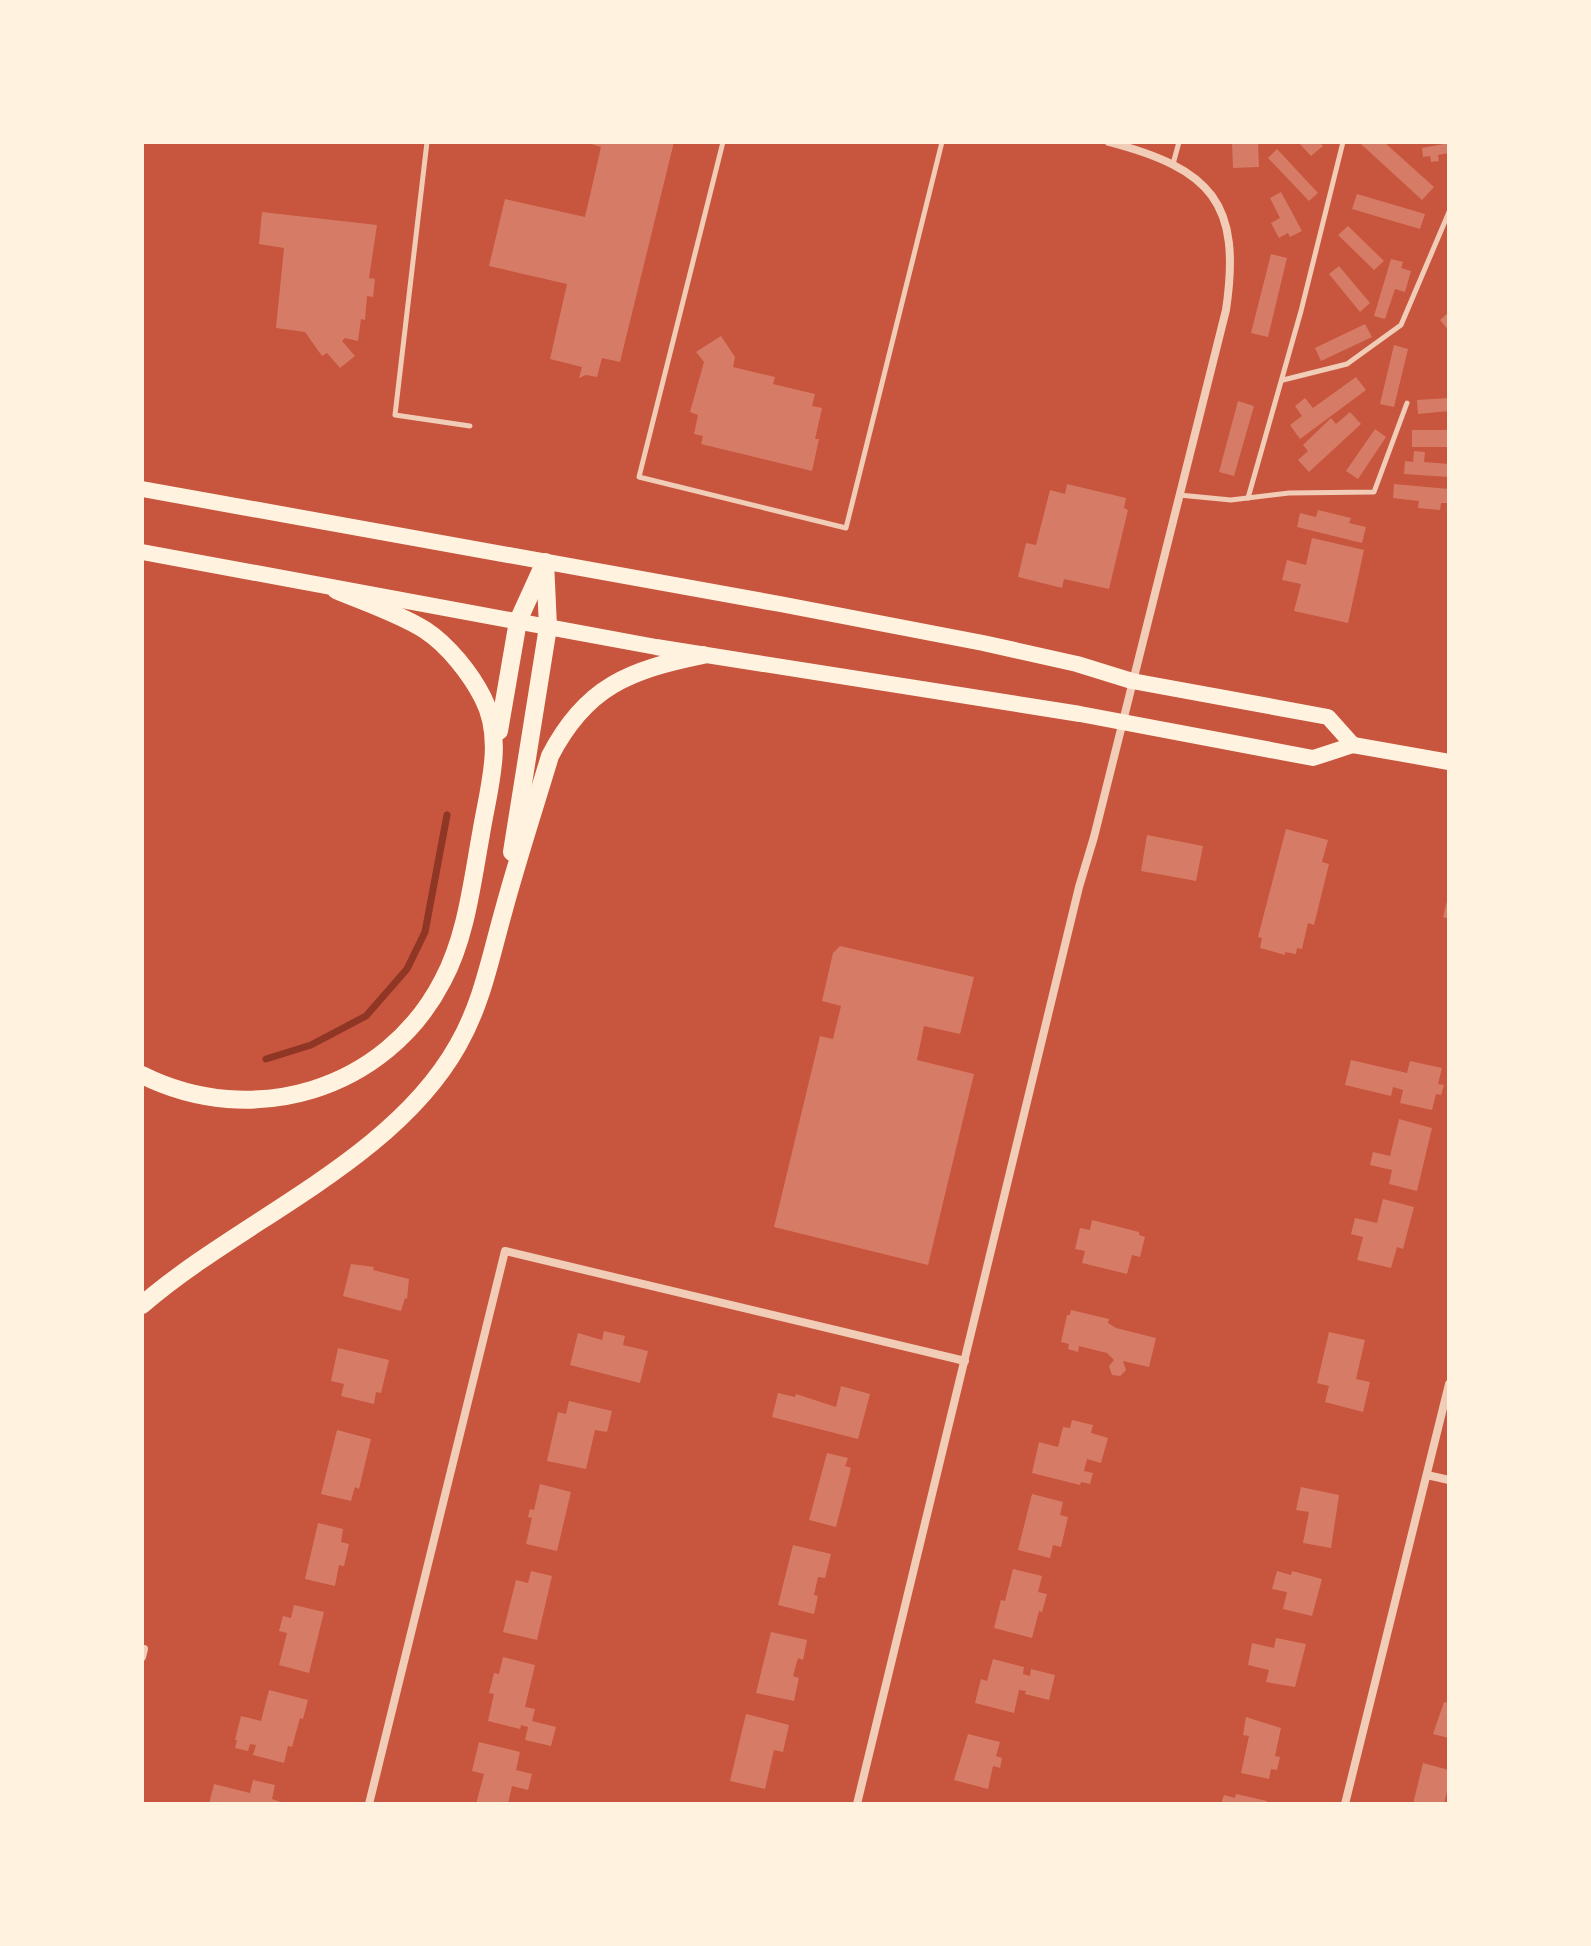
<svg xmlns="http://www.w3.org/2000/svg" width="1591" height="1946" font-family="'Libre Baskerville',serif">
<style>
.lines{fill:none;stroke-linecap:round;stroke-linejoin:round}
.stream{stroke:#8f3625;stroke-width:7}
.building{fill:#d67c66}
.service{stroke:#f1ccb7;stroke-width:5}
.minor{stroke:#f1ccb7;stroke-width:8}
.primary{stroke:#fff3e0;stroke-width:16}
.motorway{stroke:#fff3e0;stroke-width:18}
</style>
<rect width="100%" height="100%" fill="#c8553d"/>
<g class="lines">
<path class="stream" d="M266,1059L311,1045L366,1016L407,969L425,932L447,815"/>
</g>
<g class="building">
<path d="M585,142H674L620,362L602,358L597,377L586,375L579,378L582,367L550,359L567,284L489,266L505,199L585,217L601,147Z"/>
<path d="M1232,142H1258L1259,167L1233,168Z"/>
<path d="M1298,142H1319L1323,146L1311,156Z"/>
<path d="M1363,142H1384L1434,187L1422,200L1361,144Z"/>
<path d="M1449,143V153L1438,155L1439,161L1431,162L1430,156L1423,157L1422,148Z"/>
<path d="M1277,149L1318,193L1309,201L1268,158Z"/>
<path d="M1281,192L1302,231L1290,237L1288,233L1279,238L1271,223L1280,218L1270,198Z"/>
<path d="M1357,194L1425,214L1420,229L1352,209Z"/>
<path d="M262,212L377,225L369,278L375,279L373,297L367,296L365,320L361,319L358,341L345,338L342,341L355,356L340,368L327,353L322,356L305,332L276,328L284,248L259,244Z"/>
<path d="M1348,226L1384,261L1374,270L1338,235Z"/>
<path d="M1271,254L1287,258L1268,337L1251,333Z"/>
<path d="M1391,259L1403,262L1401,268L1411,271L1405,292L1395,289L1385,319L1374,316Z"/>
<path d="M1339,266L1370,303L1360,312L1329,274Z"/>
<path d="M1449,312V331L1440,320Z"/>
<path d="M1365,324L1372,337L1321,361L1315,348Z"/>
<path d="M721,336L735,357L733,367L775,377L773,384L815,394L812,406L822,408L815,439H819L812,471L701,444L703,436L694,434L698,415L690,412L704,362L696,352Z"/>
<path d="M1394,345L1408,349L1394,407L1380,404Z"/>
<path d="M1356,377L1366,390L1300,439L1290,425L1302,416L1295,406L1305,398L1313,408Z"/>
<path d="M1449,398V411L1418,414L1417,400Z"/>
<path d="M1238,401L1254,406L1234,476L1219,472Z"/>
<path d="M1350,412L1361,424L1309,472L1298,460L1308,451L1303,445L1331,418L1336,424Z"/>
<path d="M1375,429L1386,437L1358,479L1346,471Z"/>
<rect x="1412" y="430" width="37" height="17"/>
<path d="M1414,451L1425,452L1424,462L1449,464V477L1404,474L1405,461L1413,462Z"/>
<path d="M1067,484L1126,498L1124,508L1128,510L1109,589L1064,579L1062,588L1018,577L1026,543L1036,545L1050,490L1065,494Z"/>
<path d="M1394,484L1449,489V503H1441L1440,510L1418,508L1419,501L1393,498Z"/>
<path d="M1318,510L1351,518L1349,523L1366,527L1362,543L1297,527L1300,513L1316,517Z"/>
<path d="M1312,538L1364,550L1348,623L1294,611L1301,584L1282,580L1287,560L1306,565Z"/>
<path d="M1286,829L1328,840L1322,862L1329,864L1314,925L1308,923L1302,949L1297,948L1296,954L1285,952V955L1260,948L1262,938L1258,937Z"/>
<path d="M1147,835L1203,846L1196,881L1141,871Z"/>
<path d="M1448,897H1449V919L1443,917Z"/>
<path d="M840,946L974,977L960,1034L924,1026L917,1060L974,1074L928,1265L774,1227L820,1036L833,1039L841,1006L822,1001L833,953Z"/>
<path d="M1351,1060L1407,1073L1410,1061L1442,1068L1438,1084L1444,1085L1441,1095L1436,1094L1432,1110L1400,1103L1403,1090L1393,1087L1391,1096L1345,1085Z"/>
<path d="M1399,1119L1432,1128L1417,1191L1389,1184L1392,1170L1370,1165L1373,1152L1390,1156Z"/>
<path d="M1383,1199L1414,1207L1403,1249L1397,1247L1391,1268L1357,1260L1363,1237L1351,1234L1355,1218L1377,1223Z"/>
<path d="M1092,1220L1139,1232V1235L1145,1237L1140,1257L1132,1255L1127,1274L1082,1263L1085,1251L1075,1249L1080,1228L1090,1230Z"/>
<path d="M351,1264L374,1267L373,1270L409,1279L407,1299L405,1298L401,1311L343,1296Z"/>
<path d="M1071,1310L1109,1319L1108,1323L1116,1328L1156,1338L1149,1367L1123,1361L1126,1370L1120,1376L1112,1375L1109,1366L1114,1360L1107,1353L1079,1346L1078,1352L1068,1349L1069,1344L1061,1342L1067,1315H1070Z"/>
<path d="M604,1331L625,1336L623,1345L648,1351L640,1383L570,1365L578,1333L602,1340Z"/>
<path d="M1329,1332L1365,1340L1356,1379L1370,1382L1363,1412L1325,1402L1329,1386L1317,1383Z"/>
<path d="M338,1348L389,1360L381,1393L376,1392L374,1404L341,1396L344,1384L331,1381Z"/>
<path d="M841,1386L870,1394L858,1439L772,1417L778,1393L795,1397L796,1394L836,1407Z"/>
<path d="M569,1401L612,1411L607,1432L595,1430L586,1469L547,1461L558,1412L566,1414Z"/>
<path d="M1072,1420L1093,1425L1091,1433L1108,1438L1101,1463L1087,1459L1084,1471L1093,1473L1090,1484L1081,1482L1080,1485L1032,1473L1039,1442L1058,1447L1063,1427L1070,1428Z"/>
<path d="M337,1430L371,1439L359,1489L355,1487L351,1501L321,1494Z"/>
<path d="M827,1453L848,1458L845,1466L851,1468L836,1527L809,1520Z"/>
<path d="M540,1484L571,1492L557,1551L526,1544L532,1518L528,1517L530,1509L534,1510Z"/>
<path d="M1301,1487L1339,1495L1331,1548L1303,1543L1309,1512L1296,1510Z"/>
<path d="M1032,1494L1063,1502L1060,1515L1068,1517L1061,1547L1053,1545L1050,1558L1018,1550Z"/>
<path d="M318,1523L343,1529L341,1542L349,1544L344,1566L339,1565L335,1586L305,1579Z"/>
<path d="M793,1545L831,1554L825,1578L818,1577L814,1595L818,1596L814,1614L778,1605Z"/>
<path d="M1013,1569L1042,1576L1038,1592L1047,1594L1042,1612L1039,1611L1032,1638L994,1628L1001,1600L1005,1601Z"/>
<path d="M531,1571L552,1576L537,1640L503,1632L516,1580L528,1583Z"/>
<path d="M1277,1571L1291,1575L1292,1571L1322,1579L1312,1616L1283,1609L1287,1592L1272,1589Z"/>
<path d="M294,1605L324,1612L309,1673L279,1665L287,1633L279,1631L283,1616L291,1618Z"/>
<path d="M771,1632L807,1640L803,1660L798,1658L793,1676L799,1678L794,1701L756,1693Z"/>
<path d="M1276,1638L1306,1644L1295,1687L1266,1682L1269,1670L1248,1665L1252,1643L1274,1648Z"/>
<path d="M503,1657L535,1665L525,1707L535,1709L532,1721L556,1727L551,1746L525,1740L528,1727L521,1725L520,1729L488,1721L494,1694L489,1693L494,1673L499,1674Z"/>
<path d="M993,1659L1024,1667L1023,1674L1030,1676L1031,1669L1055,1675L1049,1700L1025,1694L1026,1691L1019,1690L1014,1713L975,1703L981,1679L987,1681Z"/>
<path d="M269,1690L308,1700L303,1719L300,1718L292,1747L288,1746L284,1763L253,1755L256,1745L250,1744L248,1751L235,1748L237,1740H235L241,1716L261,1721Z"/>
<path d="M1444,1702L1449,1703V1738L1433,1734Z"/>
<path d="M746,1714L789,1725L783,1752L774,1750L765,1789L730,1781Z"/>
<path d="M1246,1717L1281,1728L1275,1756L1280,1757L1277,1770L1271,1769L1269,1779L1241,1773L1249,1736L1243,1735Z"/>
<path d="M968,1734L1000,1742L996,1756L1002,1758L1000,1768L993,1766L988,1789L954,1780Z"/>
<path d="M479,1742L520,1752L516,1770L532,1774L528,1790L512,1786L508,1804H476L484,1774L472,1771Z"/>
<path d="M1423,1763L1449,1770V1783L1444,1804H1413Z"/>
<path d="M253,1780L275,1785L272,1799L286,1804H209L214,1784L250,1793Z"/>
<path d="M1236,1794L1267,1801L1266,1804H1221L1224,1795L1235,1798Z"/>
</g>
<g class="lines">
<g class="service">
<path d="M427,142L395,415L470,426"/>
<path d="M723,142L639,477L846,528L942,142"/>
<path d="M1173,164L1179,142"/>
<path d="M1283,380L1347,364L1401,325L1449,212"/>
<path d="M1179,495L1231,500L1289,493L1374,492L1407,403"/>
<path d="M1248,498L1301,311L1343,142"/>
</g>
<g class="minor">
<path d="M1427,1475L1449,1480"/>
<path d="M142,1657L144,1649"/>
<path d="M369,1804L505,1251L965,1361"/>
<path d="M857,1804L1079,887L1094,837L1226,310C1242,202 1211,169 1109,142"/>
<path d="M1345,1804L1449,1384"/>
</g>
<g class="primary">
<path d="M142,489L780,604L983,643L1077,664L1132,681L1328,717L1353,745"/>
<path d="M142,552L656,647L1080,714L1313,758L1353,745L1449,762"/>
</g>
<g class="motorway">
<path d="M499,731L518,621L544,564"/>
<path d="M512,852L548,627L545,562"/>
<path d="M142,1075C252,1130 386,1091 443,980C466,937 472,883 481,834C488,790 505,740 483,698C471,674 448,645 425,630C400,614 364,602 336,590"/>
<path d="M142,1305C240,1220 393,1161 458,1045C482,1003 490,959 503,913C517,861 534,809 550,756C586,686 630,670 703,655"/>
</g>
</g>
<rect width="1591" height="1946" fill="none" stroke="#fff3e0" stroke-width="288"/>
</svg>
